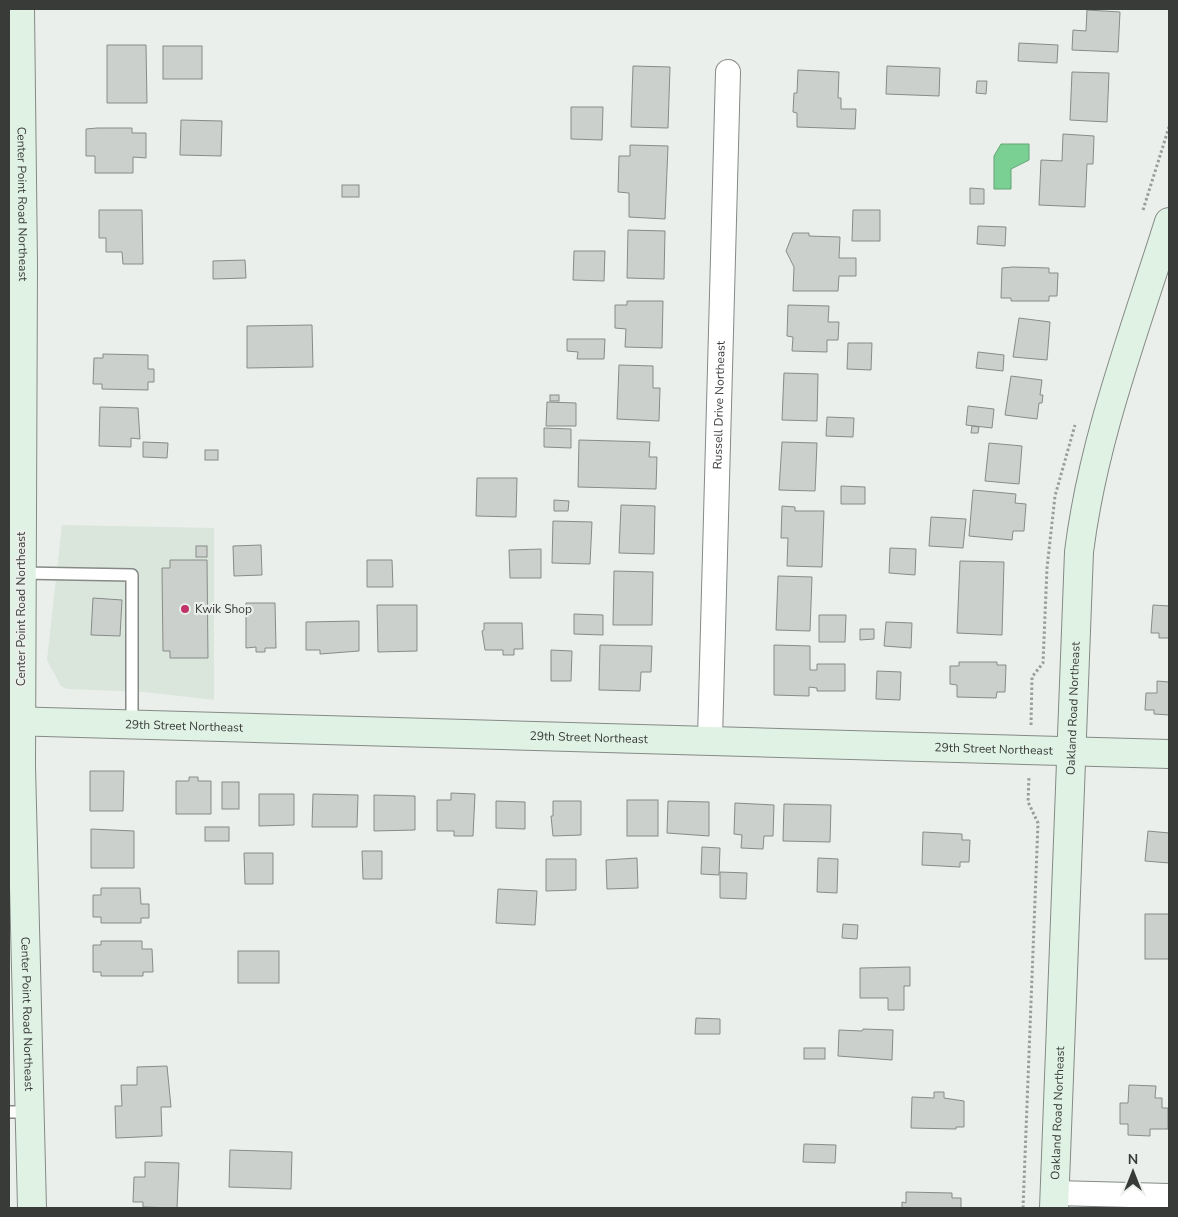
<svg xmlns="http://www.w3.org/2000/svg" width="1178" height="1217" font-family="'Nunito Sans',sans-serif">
<rect width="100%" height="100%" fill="#eaefeb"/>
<!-- built -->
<polygon fill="#dae5dc" points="62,525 214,528 214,700 145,692 68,689 61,686 47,660"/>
<!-- water -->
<polygon fill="#79d092" stroke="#66a377" points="1001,144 1029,144 1029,160 1011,169 1011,189 994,189 994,156"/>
<!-- building -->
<g fill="#cbd0cc" stroke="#878c88">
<polygon points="1087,10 1120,12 1118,52 1072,50 1073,30 1086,31"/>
<polygon points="1019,43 1058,45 1057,63 1018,61"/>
<polygon points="107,45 146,45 147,103 107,103"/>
<rect x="163" y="46" width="39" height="33"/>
<polygon points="633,66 670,67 668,128 631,127"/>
<polygon points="887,66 940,68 939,96 886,94"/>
<polygon points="798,70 839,72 838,98 841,98 841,109 856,109 855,129 797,127 797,113 793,112 794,93 797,93"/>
<polygon points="1072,72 1109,73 1107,122 1070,120"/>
<polygon points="977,81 987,81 986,94 976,93"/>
<polygon points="571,107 603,107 602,140 571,139"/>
<polygon points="181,120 222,121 221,156 180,155"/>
<polygon points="97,128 132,128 132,133 146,133 146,158 133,157 133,173 95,173 95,156 86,156 86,129"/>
<polygon points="1063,134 1094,136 1093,164 1087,164 1085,207 1039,205 1041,160 1062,161"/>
<polygon points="630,145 668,146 665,219 629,217 629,193 618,192 619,156 630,156"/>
<rect x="342" y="185" width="17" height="12"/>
<polygon points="970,188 984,189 984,204 970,204"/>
<polygon points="99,210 142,210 143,264 123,264 122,252 106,252 106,238 99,238"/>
<polygon points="853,210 880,210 880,241 852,241"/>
<polygon points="978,226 1006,227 1005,246 977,244"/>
<polygon points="628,230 665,231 664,279 627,278"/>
<polygon points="793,233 809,233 809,236 840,237 839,258 856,258 856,276 839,276 838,291 793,291 794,267 786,251"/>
<polygon points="574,251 605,251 604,281 573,280"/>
<polygon points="245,260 246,278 213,279 213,261"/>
<polygon points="1013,267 1049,268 1049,273 1058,273 1057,296 1049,296 1049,301 1011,301 1011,298 1001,298 1002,268"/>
<polygon points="627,301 663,301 662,348 625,347 626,329 615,328 615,305 627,305"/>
<polygon points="788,305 829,306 828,322 839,322 838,340 827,340 827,352 792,351 793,337 787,336"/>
<polygon points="1019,318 1050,322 1047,360 1013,357"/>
<polygon points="312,325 313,367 247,368 247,326"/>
<polygon points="567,339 605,339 604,359 577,359 578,352 567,351"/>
<polygon points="848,343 872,343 871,370 847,369"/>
<polygon points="978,352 1004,355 1003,371 976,368"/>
<polygon points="103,354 148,355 148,369 154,369 154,382 148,382 148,390 102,389 102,384 93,384 94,358 103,358"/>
<polygon points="619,365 653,366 653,388 660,388 659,421 617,419"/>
<polygon points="784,373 818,374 817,421 782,420"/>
<polygon points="1011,376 1042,380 1040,395 1043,395 1042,403 1039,403 1037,419 1005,415"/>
<rect x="550" y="395" width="9" height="6"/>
<polygon points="547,402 576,403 576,426 546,426"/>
<polygon points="968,406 994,409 992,428 966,425"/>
<polygon points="100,407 138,408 140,439 131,438 131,447 99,446"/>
<polygon points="827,417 854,418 853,437 826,436"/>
<polygon points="972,426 979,427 978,433 971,433"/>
<polygon points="544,428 571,429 571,448 544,447"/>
<polygon points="579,440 650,442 649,457 657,457 656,489 578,487"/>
<polygon points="143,442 168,443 167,458 143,457"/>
<polygon points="782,442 817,443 815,491 779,490"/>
<polygon points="989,443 1022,446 1019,484 985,481"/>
<rect x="205" y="450" width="13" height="10"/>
<polygon points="477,478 517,478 516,517 476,516"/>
<polygon points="841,486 865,487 865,504 841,504"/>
<polygon points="973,490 1016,494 1015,503 1026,504 1024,531 1013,531 1012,540 969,536"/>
<polygon points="554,500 569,501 568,511 554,511"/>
<polygon points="621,505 655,506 654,554 619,553"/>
<polygon points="782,506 795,507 795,511 824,511 822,567 787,566 788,538 781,538"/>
<polygon points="931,517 966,519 963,548 929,546"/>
<polygon points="553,521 592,522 590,564 552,563"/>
<polygon points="261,545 262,575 234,576 233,546"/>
<rect x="196" y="546" width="11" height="11"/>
<polygon points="890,548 916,549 915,575 889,573"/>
<polygon points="541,549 541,578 510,578 509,550"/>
<polygon points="170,560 207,560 208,658 170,658 170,651 163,651 162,568 170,568"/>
<polygon points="367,560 392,560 393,587 367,587"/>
<polygon points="960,561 1004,562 1002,635 957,633"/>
<polygon points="614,571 653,572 652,625 613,625"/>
<polygon points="778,576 812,577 810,631 776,630"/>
<polygon points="93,598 122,600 120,636 91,635"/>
<polygon points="246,603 275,603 276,648 265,648 265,652 256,652 256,647 246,648"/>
<polygon points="377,605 417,605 417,651 378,652"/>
<polygon points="1153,605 1169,606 1169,638 1159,638 1159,633 1151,633"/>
<polygon points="574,614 603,615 603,635 574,634"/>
<polygon points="819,615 846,615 845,642 819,642"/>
<polygon points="359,621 359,651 320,654 320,650 306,650 306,622"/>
<polygon points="886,622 912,623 911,648 884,646"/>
<polygon points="484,623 522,623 523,649 514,649 514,655 503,655 503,650 485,650 482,631 484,630"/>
<polygon points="860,629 874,629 874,639 860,640"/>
<polygon points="600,645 652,646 651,672 641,672 640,691 599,690"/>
<polygon points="774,645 810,646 810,670 817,670 817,664 845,664 845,691 817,691 817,688 809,687 809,696 774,695"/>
<polygon points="551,650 572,651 571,681 551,681"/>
<polygon points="959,662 997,662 997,665 1006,665 1005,692 997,692 996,698 957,697 957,685 950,684 950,666 959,666"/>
<polygon points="877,671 901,672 900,700 876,699"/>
<polygon points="1157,681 1169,682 1169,715 1154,714 1154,710 1145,710 1146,693 1157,693"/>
<polygon points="90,771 124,771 123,811 90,811"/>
<polygon points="189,777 198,777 198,781 211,781 211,814 176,814 176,781 189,781"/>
<rect x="222" y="782" width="17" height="27"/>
<polygon points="451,793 475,794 473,836 454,836 454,831 437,831 437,800 451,800"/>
<polygon points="259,794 294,794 294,825 259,826"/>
<polygon points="313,794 358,795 357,827 312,827"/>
<polygon points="374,795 415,796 415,830 374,831"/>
<rect x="627" y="800" width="31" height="36"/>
<polygon points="496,801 525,802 525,829 496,828"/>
<polygon points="553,801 581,801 581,835 553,836 551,816 553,816"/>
<polygon points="668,801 709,802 709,836 667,833"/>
<polygon points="735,803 774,805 773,836 764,836 763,849 741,848 742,835 734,834"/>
<polygon points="784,804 831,805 830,842 783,841"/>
<rect x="205" y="827" width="24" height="14"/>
<polygon points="91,829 134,831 134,868 91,868"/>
<polygon points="1148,831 1169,833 1169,863 1145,861"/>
<polygon points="923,832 962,834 962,840 970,840 969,862 960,862 960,867 922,865"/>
<polygon points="702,847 720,848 719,875 701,874"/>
<polygon points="362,851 382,851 382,879 363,879"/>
<polygon points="244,853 273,853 273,884 245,884"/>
<polygon points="637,858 638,888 607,889 606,860"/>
<polygon points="818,858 838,859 837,893 817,892"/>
<polygon points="546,859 576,859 576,890 546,891"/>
<polygon points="720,872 747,873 746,899 720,898"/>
<polygon points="101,888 140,888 141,904 149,904 149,918 141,918 141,923 101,923 101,917 93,917 93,895 101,895"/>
<polygon points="498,889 537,891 535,925 496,923"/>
<rect x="1145" y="914" width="24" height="45"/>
<polygon points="843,924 858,925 857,939 842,938"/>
<polygon points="101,941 142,941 142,949 152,949 153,972 143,972 143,976 101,976 101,972 93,972 93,945 101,945"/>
<rect x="238" y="951" width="41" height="32"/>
<polygon points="910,967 910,986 904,986 904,1010 888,1010 888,998 860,998 860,968"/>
<polygon points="696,1018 720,1019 720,1034 695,1034"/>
<polygon points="863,1029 893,1030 892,1060 838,1056 839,1030 862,1031"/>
<rect x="804" y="1048" width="21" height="11"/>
<polygon points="167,1066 171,1107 161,1107 162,1136 116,1138 115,1106 122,1106 121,1085 137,1085 137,1067"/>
<polygon points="1129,1085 1156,1086 1155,1098 1162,1098 1162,1108 1168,1108 1168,1129 1150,1129 1150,1136 1128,1135 1128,1124 1120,1124 1120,1103 1128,1103"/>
<polygon points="934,1092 944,1092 944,1098 964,1101 964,1127 956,1127 956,1129 911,1128 912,1097 934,1098"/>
<polygon points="804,1144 836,1145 835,1163 803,1162"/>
<polygon points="230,1150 292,1152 291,1189 229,1187"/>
<polygon points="145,1162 179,1163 177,1208 143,1207 143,1202 133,1202 134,1177 145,1177"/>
<polygon points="906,1192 952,1193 952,1198 961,1198 961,1208 902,1208 902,1202 906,1203"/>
</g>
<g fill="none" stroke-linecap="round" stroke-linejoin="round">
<defs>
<g id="lane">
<polyline points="22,573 132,575 132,723"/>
<polyline points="9,1112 31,1112"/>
</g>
<g id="street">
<path id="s1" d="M710,739l18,-667"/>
<polyline points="1055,1193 1169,1196"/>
</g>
<g id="secondary">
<path id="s2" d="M20,9l3,256 -2,501 11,442"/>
<path id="s3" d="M9,721l1160,33"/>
<path id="s4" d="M1054,1208l25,-656c14,-113 56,-222 90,-330"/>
</g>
</defs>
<!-- lane casing -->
<use href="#lane" stroke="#858a86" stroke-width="14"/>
<!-- street casing -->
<use href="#street" stroke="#858a86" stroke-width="26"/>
<!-- secondary casing -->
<use href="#secondary" stroke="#858a86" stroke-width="30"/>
<!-- path -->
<g stroke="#9a9e9b" stroke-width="3" stroke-dasharray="2.5 2.5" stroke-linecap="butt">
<polyline points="1143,210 1169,127"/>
<polyline points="1031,725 1032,677 1043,663 1047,568 1055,496 1075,425"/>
<polyline points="1023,1208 1038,823 1028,802 1029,777"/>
</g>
<!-- lane -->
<use href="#lane" stroke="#fff" stroke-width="11"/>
<!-- street -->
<use href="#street" stroke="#fff" stroke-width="24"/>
<!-- secondary -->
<use href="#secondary" stroke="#e0f2e4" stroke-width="28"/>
</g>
<!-- markers -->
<circle fill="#c0346a" stroke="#eaefeb" stroke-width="2" cx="185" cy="609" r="5"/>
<g text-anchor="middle" stroke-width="4.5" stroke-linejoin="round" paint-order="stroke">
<!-- street labels -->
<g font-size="12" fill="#393b39" stroke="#eaefeb">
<text dy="4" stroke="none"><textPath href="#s2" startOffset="195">Center Point Road Northeast</textPath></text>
<text dy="4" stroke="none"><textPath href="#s1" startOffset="334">Russell Drive Northeast</textPath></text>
<text transform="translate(21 609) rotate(-90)" y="4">Center Point Road Northeast</text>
<text dy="4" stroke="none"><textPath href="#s4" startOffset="500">Oakland Road Northeast</textPath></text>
<text dy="4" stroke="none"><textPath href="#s3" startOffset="175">29th Street Northeast</textPath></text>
<text dy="4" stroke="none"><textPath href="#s3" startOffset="580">29th Street Northeast</textPath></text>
<text dy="4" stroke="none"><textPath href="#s3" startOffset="985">29th Street Northeast</textPath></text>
<text dy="4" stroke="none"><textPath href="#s2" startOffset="1005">Center Point Road Northeast</textPath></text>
<text dy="4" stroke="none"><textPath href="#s4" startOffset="95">Oakland Road Northeast</textPath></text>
</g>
<!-- poi labels -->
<g font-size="12" fill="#393b39" stroke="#eaefeb" text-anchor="start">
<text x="195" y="613">Kwik Shop</text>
</g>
</g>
<!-- border -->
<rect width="1178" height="1217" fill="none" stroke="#393b39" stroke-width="20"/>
<!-- north arrow -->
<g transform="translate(1133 1172)" stroke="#eaefeb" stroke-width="4" paint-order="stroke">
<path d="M0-4L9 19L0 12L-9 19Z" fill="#393b39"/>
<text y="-8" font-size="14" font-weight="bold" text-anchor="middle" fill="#393b39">N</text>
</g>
</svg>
